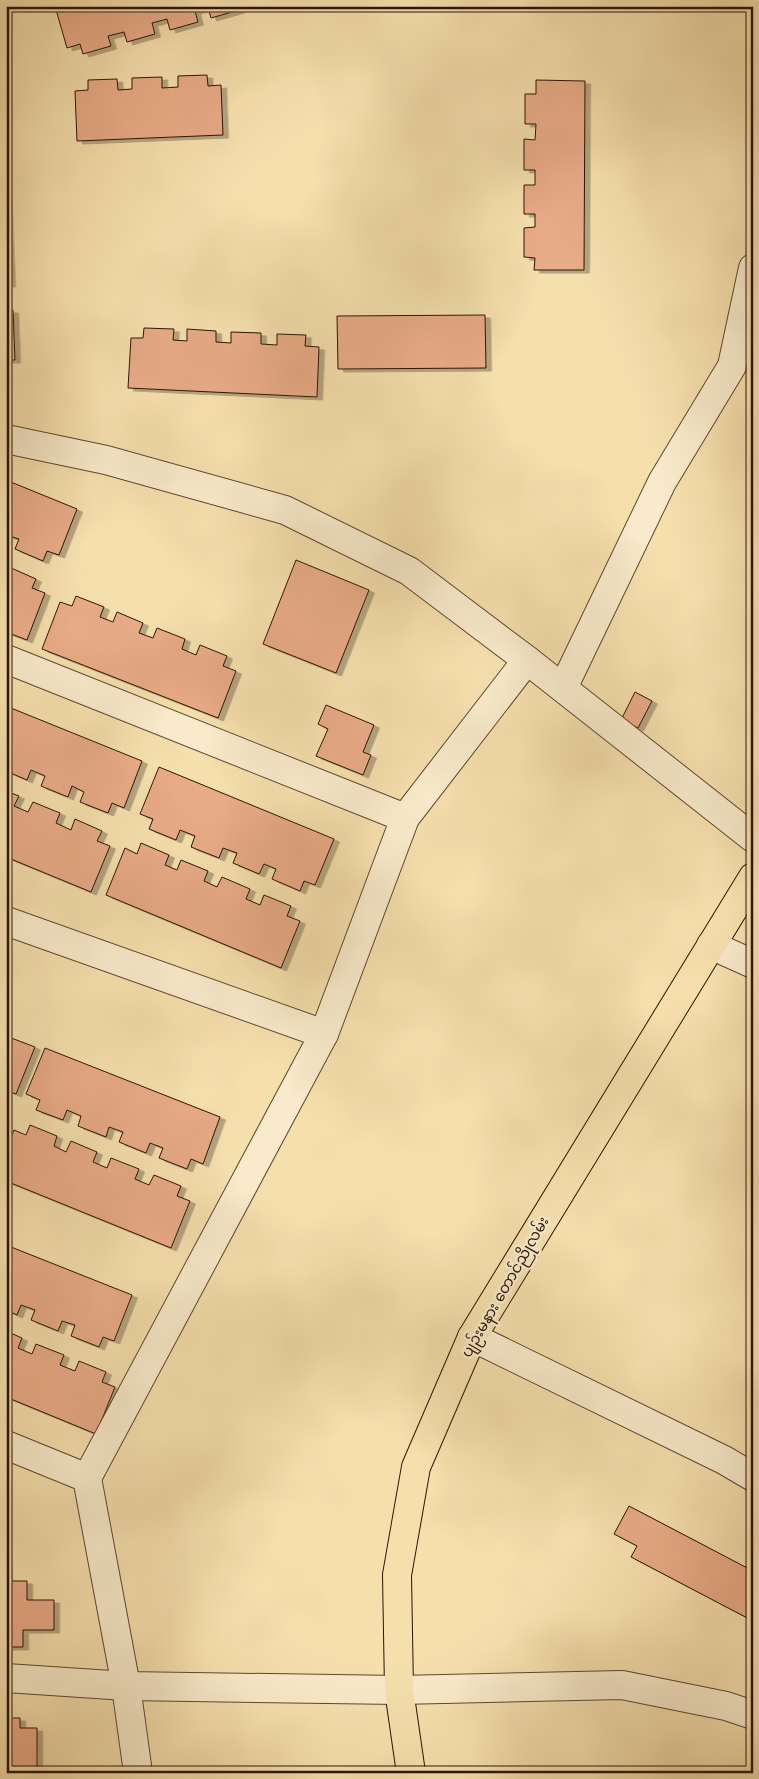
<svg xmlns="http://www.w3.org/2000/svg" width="759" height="1779" font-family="'Libre Caslon Text','Noto Sans Myanmar',serif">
<defs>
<filter id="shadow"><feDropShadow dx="5.5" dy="3" stdDeviation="0" flood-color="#0004"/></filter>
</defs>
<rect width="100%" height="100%" fill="#f5dfad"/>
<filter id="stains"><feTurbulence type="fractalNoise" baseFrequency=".004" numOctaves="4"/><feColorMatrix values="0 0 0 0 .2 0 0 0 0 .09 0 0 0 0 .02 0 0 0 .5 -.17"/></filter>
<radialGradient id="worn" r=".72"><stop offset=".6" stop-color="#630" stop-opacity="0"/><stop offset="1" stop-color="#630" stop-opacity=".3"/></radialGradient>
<!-- building -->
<g fill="#e8ab87" stroke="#2c1403" filter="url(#shadow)">
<polygon points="55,6 238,6 239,10 211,18 208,7 195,11 198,22 170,30 167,19 152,23 155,34 127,42 124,32 108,36 111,46 83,54 80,44 67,48"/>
<polygon points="207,75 208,86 221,85 223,135 77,141 75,91 88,90 88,80 117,79 118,90 132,89 132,78 162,77 162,88 178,87 178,76"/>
<polygon points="536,80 585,81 584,270 534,270 535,258 524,257 524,228 535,227 535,214 524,214 524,185 535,185 535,170 524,170 524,139 535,140 536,124 525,124 525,94 536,94"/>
<polygon points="6,195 10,284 6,284"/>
<polygon points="6,310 13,310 15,360 6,360"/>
<polygon points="485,315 486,368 338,369 337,316"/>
<polygon points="144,328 174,329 173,340 187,341 187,329 216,331 216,342 231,343 231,332 261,333 261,344 277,345 277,334 306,335 305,346 319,347 317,397 128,388 131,338 143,338"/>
<polygon points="6,480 77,509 59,555 47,551 43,561 15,549 19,539 6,535"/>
<polygon points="296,560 369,590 336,673 263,644"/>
<polygon points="9,567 36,579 32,588 45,593 27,640 6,632 6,576"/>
<polygon points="76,596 104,607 100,617 113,622 117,612 143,623 139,633 153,638 157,628 185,639 182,649 196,655 200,645 227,656 223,666 236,671 218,718 42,649 60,602 72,606"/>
<polygon points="635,692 652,701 638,728 621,720"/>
<polygon points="326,705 374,725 363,752 371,755 363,775 316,756 328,729 318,724"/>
<polygon points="6,706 142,761 124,808 112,803 108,813 80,802 84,792 72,786 68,797 41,786 45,776 31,770 27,780 6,771"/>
<polygon points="159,767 334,839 315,885 304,881 300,891 272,879 276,869 264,864 259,874 233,863 237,853 223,848 219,858 191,847 195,836 180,830 176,840 149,829 153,819 140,814"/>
<polygon points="6,791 19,796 14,806 28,812 33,802 60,813 56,823 71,830 75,819 102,831 97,841 110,846 91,892 6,857"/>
<polygon points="141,843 169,855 165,865 177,870 181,860 208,871 204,881 217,887 222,877 250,889 246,899 260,905 264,895 291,906 287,916 300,921 281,968 106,895 125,848 137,854"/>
<polygon points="6,1036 35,1047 16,1094 6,1090"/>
<polygon points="45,1048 220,1117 203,1164 191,1159 187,1169 159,1158 163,1148 150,1143 146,1153 119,1142 123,1132 109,1127 106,1137 78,1126 81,1116 67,1110 63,1120 36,1110 40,1100 26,1094"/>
<polygon points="30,1125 57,1136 54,1146 66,1152 71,1141 97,1152 93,1162 107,1168 111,1158 139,1169 135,1179 149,1185 154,1175 181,1186 177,1196 190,1201 171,1248 6,1181 6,1150 14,1130 26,1135"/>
<polygon points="6,1245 132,1295 114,1341 103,1337 99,1347 71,1336 75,1325 62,1321 58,1331 31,1320 35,1310 21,1305 17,1315 6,1310"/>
<polygon points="6,1331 22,1338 18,1348 32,1354 36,1344 64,1355 60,1365 75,1371 79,1361 106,1372 102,1382 115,1387 96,1434 6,1397"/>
<polygon points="629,1506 753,1571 753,1621 631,1557 637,1546 614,1534"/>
<polygon points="6,1548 7,1581 27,1581 27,1600 54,1600 54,1630 23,1630 23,1647 6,1647"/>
<polygon points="6,1718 20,1718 20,1728 37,1728 37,1773 6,1773"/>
</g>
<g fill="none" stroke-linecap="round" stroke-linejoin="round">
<defs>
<g id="minor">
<polyline points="6,439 106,460 285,510 409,571 527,660 753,838"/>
<polyline points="6,659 405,818"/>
<polyline points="563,688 662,482 732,366 753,268"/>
<polyline points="6,921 324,1034"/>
<polyline points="711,945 753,964"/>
<polyline points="472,1337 724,1460 753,1477"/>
<polyline points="6,1445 87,1478"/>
<polyline points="6,1678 126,1686 399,1690 622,1685 726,1706 753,1715"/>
<polyline points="138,1773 126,1686 87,1478 324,1034 405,818 527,660"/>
</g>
<polyline id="major" points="411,1773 399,1690 397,1575 416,1467 472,1337 753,877"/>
</defs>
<!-- minor casing -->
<use href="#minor" stroke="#5e472e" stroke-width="30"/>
<!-- major casing -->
<use href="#major" stroke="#2c1403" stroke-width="30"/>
<!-- minor -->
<use href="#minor" stroke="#f8eaca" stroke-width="28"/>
<!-- major -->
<use href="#major" stroke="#f5dfad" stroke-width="28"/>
</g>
<g text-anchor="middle" stroke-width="5" stroke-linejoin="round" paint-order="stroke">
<!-- street labels -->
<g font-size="15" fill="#2c1403" stroke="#f8eaca">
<text transform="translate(505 1287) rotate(-60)" y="5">ပျဉ်းမနား တောင်ညိုလမ်း</text>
</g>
</g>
<!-- margin -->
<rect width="759" height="1779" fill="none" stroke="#f5dfad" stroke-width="25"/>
<rect x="8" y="8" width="744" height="1764" fill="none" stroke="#2c1403" stroke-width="2.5"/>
<rect x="12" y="12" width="734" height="1754" fill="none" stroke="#2c1403"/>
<rect width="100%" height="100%" filter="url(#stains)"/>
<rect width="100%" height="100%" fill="url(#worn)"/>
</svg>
